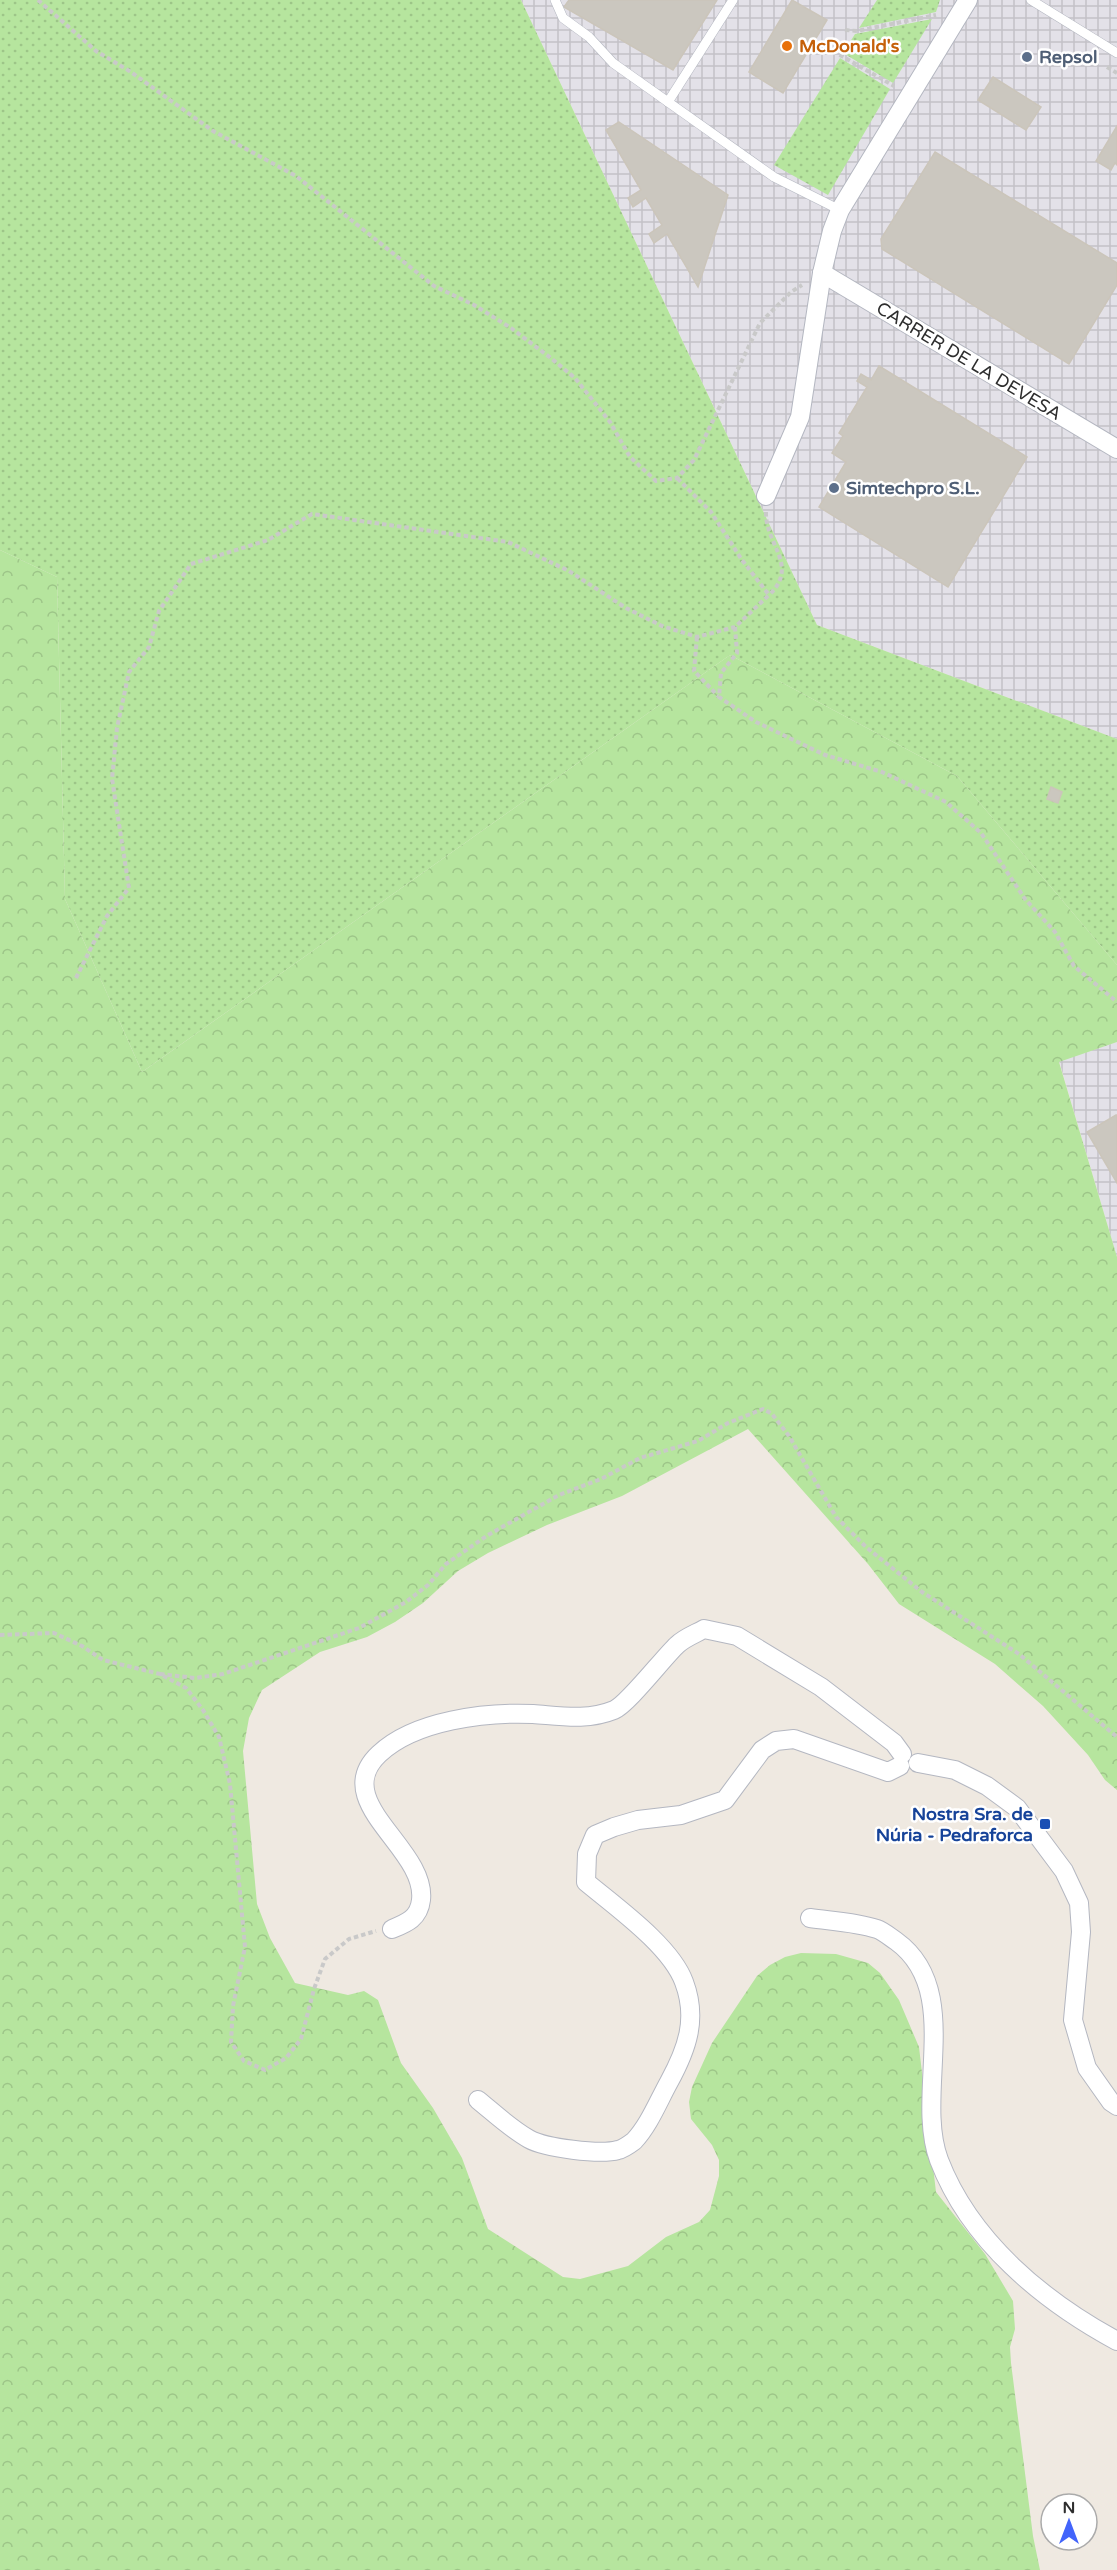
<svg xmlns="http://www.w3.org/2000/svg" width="1117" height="2570" font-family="'Varela Round',sans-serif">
<defs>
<pattern id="industrial-grid" width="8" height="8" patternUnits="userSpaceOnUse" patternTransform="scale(1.5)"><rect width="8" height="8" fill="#e3e1e8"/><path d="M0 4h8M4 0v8" fill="none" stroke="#c3c1c7"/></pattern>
<pattern id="grass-dots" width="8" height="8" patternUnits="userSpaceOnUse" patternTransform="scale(1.5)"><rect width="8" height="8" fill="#b6e59e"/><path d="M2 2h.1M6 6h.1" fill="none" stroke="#9dc588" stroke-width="1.8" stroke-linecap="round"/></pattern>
<pattern id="forest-crowns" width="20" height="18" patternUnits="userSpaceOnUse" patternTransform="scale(1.5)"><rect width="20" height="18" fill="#b6e59e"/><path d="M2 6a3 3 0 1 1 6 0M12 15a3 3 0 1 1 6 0" fill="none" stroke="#9dc588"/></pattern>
</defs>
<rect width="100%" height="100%" fill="#efe9e1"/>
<!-- industrial -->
<g fill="url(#industrial-grid)">
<polygon points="521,0 1117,0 1117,739 817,625"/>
<polygon points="1117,1042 1117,1257 1059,1061"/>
</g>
<!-- grass -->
<g fill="url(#grass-dots)">
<polygon points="0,0 521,0 817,625 1117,739 1117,965 957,776 730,655 142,1072 65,899 57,577 0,550"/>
<polygon points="877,0 940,0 936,12 859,28"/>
<polygon points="932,19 893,83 843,53 855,34"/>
<polygon points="840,58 890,89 828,195 774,165"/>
</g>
<!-- forest -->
<polygon fill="url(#forest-crowns)" points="0,550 57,577 65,899 142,1072 730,655 957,776 1117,965 1117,1042 1059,1062 1117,1257 1117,1790 1105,1780 1088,1755 1043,1706 995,1664 899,1604 868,1564 748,1429 622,1496 547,1525 488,1553 458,1571 423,1603 395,1622 367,1637 320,1652 262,1690 249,1718 243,1751 257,1904 270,1938 295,1983 348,1995 364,1991 378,2000 401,2063 433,2108 462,2158 488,2229 563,2277 580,2279 628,2266 666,2237 699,2222 710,2210 719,2176 719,2160 712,2145 691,2119 689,2102 692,2087 712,2043 757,1976 770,1965 785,1957 801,1953 836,1954 868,1963 880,1973 899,2000 919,2047 936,2192 985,2254 1013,2301 1015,2329 1010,2347 1011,2363 1033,2536 1040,2570 0,2570"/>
<!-- building -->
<g fill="#cbc7bf" stroke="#cbc5ba" stroke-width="1.5">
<polygon points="569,0 717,0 673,70 564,7"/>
<polygon points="792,0 827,20 783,93 749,72"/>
<polygon points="993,77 1041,107 1026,130 978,100"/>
<polygon points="619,122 728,195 698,287 667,234 654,243 649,234 662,225 646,198 633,207 628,198 641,190 606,130"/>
<polygon points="1117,126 1117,165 1115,163 1111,170 1096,161"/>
<polygon points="935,152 1117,263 1117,285 1069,364 882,249 881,239"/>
<polygon points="879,366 1027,457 948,587 819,507 846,462 832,453 843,436 839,433 867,387 857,381 861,374 871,380"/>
<polygon points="1051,787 1062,792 1058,803 1047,799"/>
<polygon points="1116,1115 1117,1115 1117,1183 1087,1132"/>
</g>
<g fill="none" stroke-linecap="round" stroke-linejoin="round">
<defs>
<g id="service">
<polyline points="555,0 563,18 589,37 613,63 774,177 840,210"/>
<polyline points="1031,0 1117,53"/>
<polyline points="668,102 733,0"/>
</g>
<g id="minor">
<polyline points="822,273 1117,449"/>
<polyline points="766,496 800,417 822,273 832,231 840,210 968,0"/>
<polyline points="918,1763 955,1770 987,1786 1017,1808 1064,1871 1079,1903 1081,1932 1073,2020 1087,2068 1111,2102 1117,2106"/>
<path d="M810,1918c21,3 46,4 67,11 6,2 13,8 19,12 68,49 18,152 43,219 31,81 104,141 178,181"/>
<path d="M392,1929c15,-6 27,-11 29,-29 6,-52 -93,-98 -42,-146 36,-34 107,-42 154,-40 28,2 54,7 81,-4 13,-5 50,-53 63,-65 7,-7 18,-11 27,-16l33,7 84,51 73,56 8,11"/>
<path d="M478,2100c16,13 33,29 51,39 16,9 71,16 89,11 5,-1 12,-6 16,-9 15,-16 24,-39 35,-59 18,-33 29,-63 15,-100 -13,-36 -68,-75 -98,-100l1,-28 8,-19 19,-8 24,-7 43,-5 44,-15 37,-50 14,-9 18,-2 94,33 12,-6"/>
</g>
</defs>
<!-- service casing -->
<use href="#service" stroke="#b4b7c1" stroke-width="10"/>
<!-- minor casing -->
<use href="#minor" stroke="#b4b7c1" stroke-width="20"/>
<!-- path -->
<g stroke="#c9c9c9" stroke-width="4" stroke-dasharray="4.5 3" stroke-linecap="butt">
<polyline points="38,0 96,51 131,72 213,131 296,176 434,286 474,305 511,328 552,359 575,378 610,422 630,457 656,481 677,478 694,460 760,323 791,292 802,285"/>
<polyline points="845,30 857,31 936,15"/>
<polyline points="833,51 894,86"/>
<polyline points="1107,67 1117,73"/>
<path d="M766,512c-1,32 34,54 3,83"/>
<polyline points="735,627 737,653 721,673 719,697 756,722 825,755 882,772 946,802 981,833 1025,899 1055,932 1074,966 1117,1002"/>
<polyline points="697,637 694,671 718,696"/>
<polyline points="76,978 107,916 129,888 112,779 117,728 129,672 149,647 159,611 191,564 268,540 312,514 508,542 569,571 626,608 662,626 697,637 735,627 769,595 742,560 711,512 677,478"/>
<polyline points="0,1635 54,1633 82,1646 103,1660 160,1674 186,1688 203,1710 219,1737 230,1784 245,1947 233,2006 231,2042 244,2061 265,2070 286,2058 301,2039 314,1989 325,1959 349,1939 376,1931"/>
<polyline points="160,1674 195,1678 223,1674 359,1628 406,1602 428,1585 446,1564 488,1535 559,1495 601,1479 640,1458 698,1441 728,1423 763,1409 772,1414 789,1436 836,1517 866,1547 922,1592 1019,1654 1117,1737"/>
</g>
<!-- service -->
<use href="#service" stroke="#fff" stroke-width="9"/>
<!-- minor -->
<use href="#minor" stroke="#fff" stroke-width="18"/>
</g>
<!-- markers -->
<circle fill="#e8710a" stroke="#fff" stroke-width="2" cx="787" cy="46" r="6"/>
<g fill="#5c6f8a" stroke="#fff" stroke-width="2">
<circle cx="1027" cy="57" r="6"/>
<circle cx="834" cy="488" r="6"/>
</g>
<rect fill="#1a4fb4" stroke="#fff" stroke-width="2" x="1039" y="1818" width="12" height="12" rx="3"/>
<g text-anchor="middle" stroke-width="5" stroke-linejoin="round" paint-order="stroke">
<!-- food labels -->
<g font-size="18" font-weight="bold" fill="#c56008" stroke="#fff" text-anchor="start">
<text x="799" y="52">McDonald's</text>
</g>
<!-- service labels -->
<g font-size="18" font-weight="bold" fill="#4e5e75" stroke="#fff" text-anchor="start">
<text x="1039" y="63">Repsol</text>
<text x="846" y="494">Simtechpro S.L.</text>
</g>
<!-- street labels -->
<g font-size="18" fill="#2e2e2e" stroke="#fff">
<text transform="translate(969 361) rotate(31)" y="6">CARRER DE LA DEVESA</text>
</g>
<!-- transit labels -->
<g font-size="18" font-weight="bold" fill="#164399" stroke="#fff" text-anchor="end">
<text x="1033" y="1820">Nostra Sra. de<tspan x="1033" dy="21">Núria - Pedraforca</tspan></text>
</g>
</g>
<!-- north arrow -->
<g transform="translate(1069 2522)"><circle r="28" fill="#ffffff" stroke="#ababab" stroke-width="1.5"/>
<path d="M0-4.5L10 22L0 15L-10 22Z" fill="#4264fb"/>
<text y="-9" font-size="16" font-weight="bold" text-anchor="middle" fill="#2e2e2e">N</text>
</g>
</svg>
